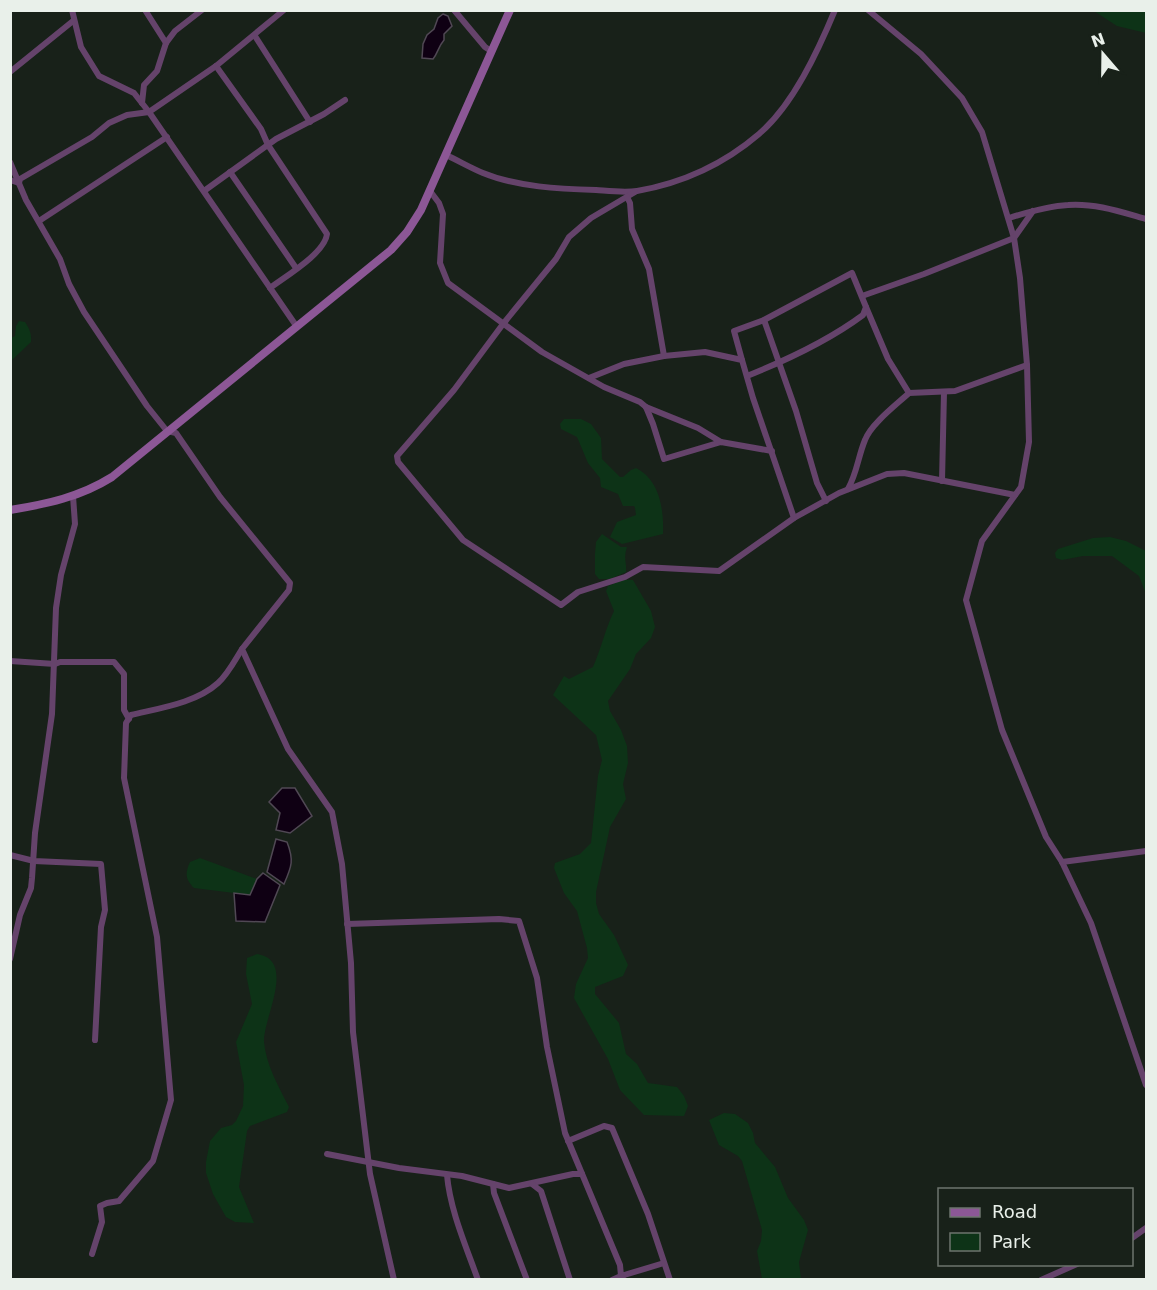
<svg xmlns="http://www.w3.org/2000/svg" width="1157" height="1290" font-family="'DejaVu Sans',sans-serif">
<rect width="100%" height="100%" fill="#182119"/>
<!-- green -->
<g fill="#0d3317">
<polygon points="1094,11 1146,11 1146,33 1117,26"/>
<path d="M19,321l6,1c4,6 7,12 6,20l-20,19v-23l4,-2 1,-10z"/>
<path d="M564,419h17l10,5 10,14 1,21 18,18h3l8,-7 5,-2c24,12 28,42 27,66l-41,10 -12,-7 7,-15 19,-7 -1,-7 -1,-2h-11l-5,-12 -17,-7 -1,-9 -12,-15 -11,-26 -16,-8 -1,-5z"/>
<path d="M602,534l19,13h6c-4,12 0,15 -1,25l-16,7h-11l-4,-5v-20l1,-12z"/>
<polygon points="1110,537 1126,541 1146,551 1146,594 1139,576 1112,556 1083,556 1062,560 1056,558 1055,553 1058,549 1093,538"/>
<path d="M623,580h10l18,31 4,16 -4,11 -15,16 -6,15 -22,32 2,10 11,19 6,16 1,17 -5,21 3,15 -16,28 -14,65v11l3,11 15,21 14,30 -5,11 -28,11v7l24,29 7,31 11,10 11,19 29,4 7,9 4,10 -4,10 -40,-1 -24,-25 -12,-31 -34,-61 2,-14 12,-26 -1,-10 -10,-37 -13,-18 -10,-25 1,-5 25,-9 11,-11 7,-67 4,-16 -6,-25 -43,-40 11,-19 5,3 24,-12c8,-18 12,-37 21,-56l-8,-20 2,-5z"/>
<path d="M200,858l57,21 -7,16 -56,-7c-9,-9 -9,-15 -4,-26z"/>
<path d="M257,954c40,6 6,64 7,88 2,23 15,45 25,65l-2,5 -37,14 -3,5 -8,56 15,36 -19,-1 -9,-5 -13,-23 -7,-21v-11l4,-21 11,-13 11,-3 4,-4 7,-15 1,-21 -8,-43 16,-38 -6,-30 1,-16z"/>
<polygon points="724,1113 735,1114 748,1123 753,1133 755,1143 775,1167 788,1198 804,1220 808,1230 799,1262 801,1279 762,1279 757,1251 761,1241 762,1230 742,1161 738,1156 719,1145 709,1120"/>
</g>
<!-- water -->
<g fill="#0f0013" stroke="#504854" stroke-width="1.5">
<path d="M443,14l5,2 4,10 -8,8v6c-6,7 -6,13 -11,19l-11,-1 1,-14 4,-9 7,-6 4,-11z"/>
<polygon points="282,788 295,788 312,816 290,833 276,830 280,813 269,802"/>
<path d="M276,839l11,3c7,18 5,24 -3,42l-17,-12z"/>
<polygon points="263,873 280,885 265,922 236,921 234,893 250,895 257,879"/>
</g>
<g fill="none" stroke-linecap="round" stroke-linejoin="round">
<!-- minor -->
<g stroke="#65436b" stroke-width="6">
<polyline points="72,10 81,47 99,76 134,93 149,112 297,327"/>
<polyline points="145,10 166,43"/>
<polyline points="454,10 485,47 491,51"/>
<polyline points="868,10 921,54 962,98 982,132 1014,238 1020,278 1027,365 1029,442 1021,487 982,541 966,600 1002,730 1046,837 1062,862 1091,923 1146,1085"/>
<polyline points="255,36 310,122"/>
<path d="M216,66l45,63 7,16 59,89c-2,19 -41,42 -57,54"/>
<polyline points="10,72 73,21"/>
<polyline points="142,103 144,85 157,71 166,43 175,31 202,10"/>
<path d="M446,155c13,6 25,13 37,18 34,14 77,16 113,17 13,1 28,3 41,1 46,-8 87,-27 122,-57 34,-29 59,-83 76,-124"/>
<polyline points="10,162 26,200 60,259 69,284 84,312 147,406 167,431 176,433 220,497 290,583 289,590 242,649 288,749 332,812 342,864 351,963 353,1032 370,1174 394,1280"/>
<polyline points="230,172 296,268"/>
<polyline points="10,180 19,183 20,179 92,137 109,123 127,115 149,112 216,66 284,10"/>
<polyline points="204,191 276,139 324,114 345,100"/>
<polyline points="430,191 439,203 443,214 440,263 448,283 542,352 604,387 640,402 646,407 653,424 664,459 721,442 772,451"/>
<polyline points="635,192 591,218 569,237 556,259 503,324 454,390 397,456 398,462 463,540 561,605 578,592 625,577 643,567 719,571 794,518 839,493 887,474 904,473 1015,495"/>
<polyline points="627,197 630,203 632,229 649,269 664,356"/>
<path d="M1009,218c19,-6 39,-12 59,-13 27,-2 53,7 78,14"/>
<polyline points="39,221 167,137"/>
<polyline points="862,296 924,274 1014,238 1033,211"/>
<polyline points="866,307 888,359 909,393"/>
<polyline points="764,320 796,411 817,483 826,501"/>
<path d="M742,360l-8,-29 30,-11 88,-47 14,34 -3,8c-35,26 -76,45 -116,61"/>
<polyline points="589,378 624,364 664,356 705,352 742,360 753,398 794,518"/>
<polyline points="646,407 698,428 721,442"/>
<polyline points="942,481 944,392"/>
<path d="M848,489c9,-16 10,-32 17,-49 6,-16 31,-35 44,-47l46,-2 72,-26"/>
<polyline points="10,661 55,664 60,662 114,662 124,674 124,710 129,719"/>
<polyline points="10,855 34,861 101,864 105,910 101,927 95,1040"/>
<polyline points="1062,862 1146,851"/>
<polyline points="347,924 499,919 519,921 537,978 547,1047 565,1133 620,1265 621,1276 664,1263"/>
<polyline points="10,959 20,915 31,888 32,878 35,833 52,714 56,608 61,575 75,524 73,496"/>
<polyline points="568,1141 604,1126 612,1128 648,1214 670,1280"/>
<polyline points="327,1154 399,1168 462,1176 509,1188 573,1174 582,1174"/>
<path d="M447,1175c3,35 19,71 31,105"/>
<polyline points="493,1184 494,1193 527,1280"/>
<polyline points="532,1184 541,1191 570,1280"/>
<polyline points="1132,1238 1146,1228"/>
<path d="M92,1254l10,-32 -2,-16 7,-3 12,-2 34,-40 18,-61 -14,-163 -33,-159 2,-55 5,-8c29,-7 65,-12 87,-32 10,-9 17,-23 24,-34"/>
<polyline points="612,1280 621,1276 623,1279"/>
<polyline points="1041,1280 1077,1264"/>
</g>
<!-- secondary -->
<path stroke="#8c5796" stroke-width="8" d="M10,510c37,-6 70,-13 102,-33l279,-227 16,-18 14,-22 89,-200"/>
</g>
<!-- border -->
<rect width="1157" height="1290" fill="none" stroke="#e9f0ea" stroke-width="24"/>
<!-- legend -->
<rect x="938" y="1188" width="195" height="78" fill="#182119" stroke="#6c746d" stroke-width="1.5"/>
<rect x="950" y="1208" width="30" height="9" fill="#8c5796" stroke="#6c746d" stroke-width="1.5"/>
<text x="992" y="1218" font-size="18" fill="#e9f0ea">Road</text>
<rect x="950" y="1233" width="30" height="18" fill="#0d3317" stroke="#6c746d" stroke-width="1.5"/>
<text x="992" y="1248" font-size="18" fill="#e9f0ea">Park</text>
<!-- north arrow -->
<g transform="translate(1103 54) rotate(340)" stroke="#182119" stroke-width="4.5" paint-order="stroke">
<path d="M0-4.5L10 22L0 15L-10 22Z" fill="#e9f0ea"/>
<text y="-9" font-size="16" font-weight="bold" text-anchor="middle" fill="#e9f0ea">N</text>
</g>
</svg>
